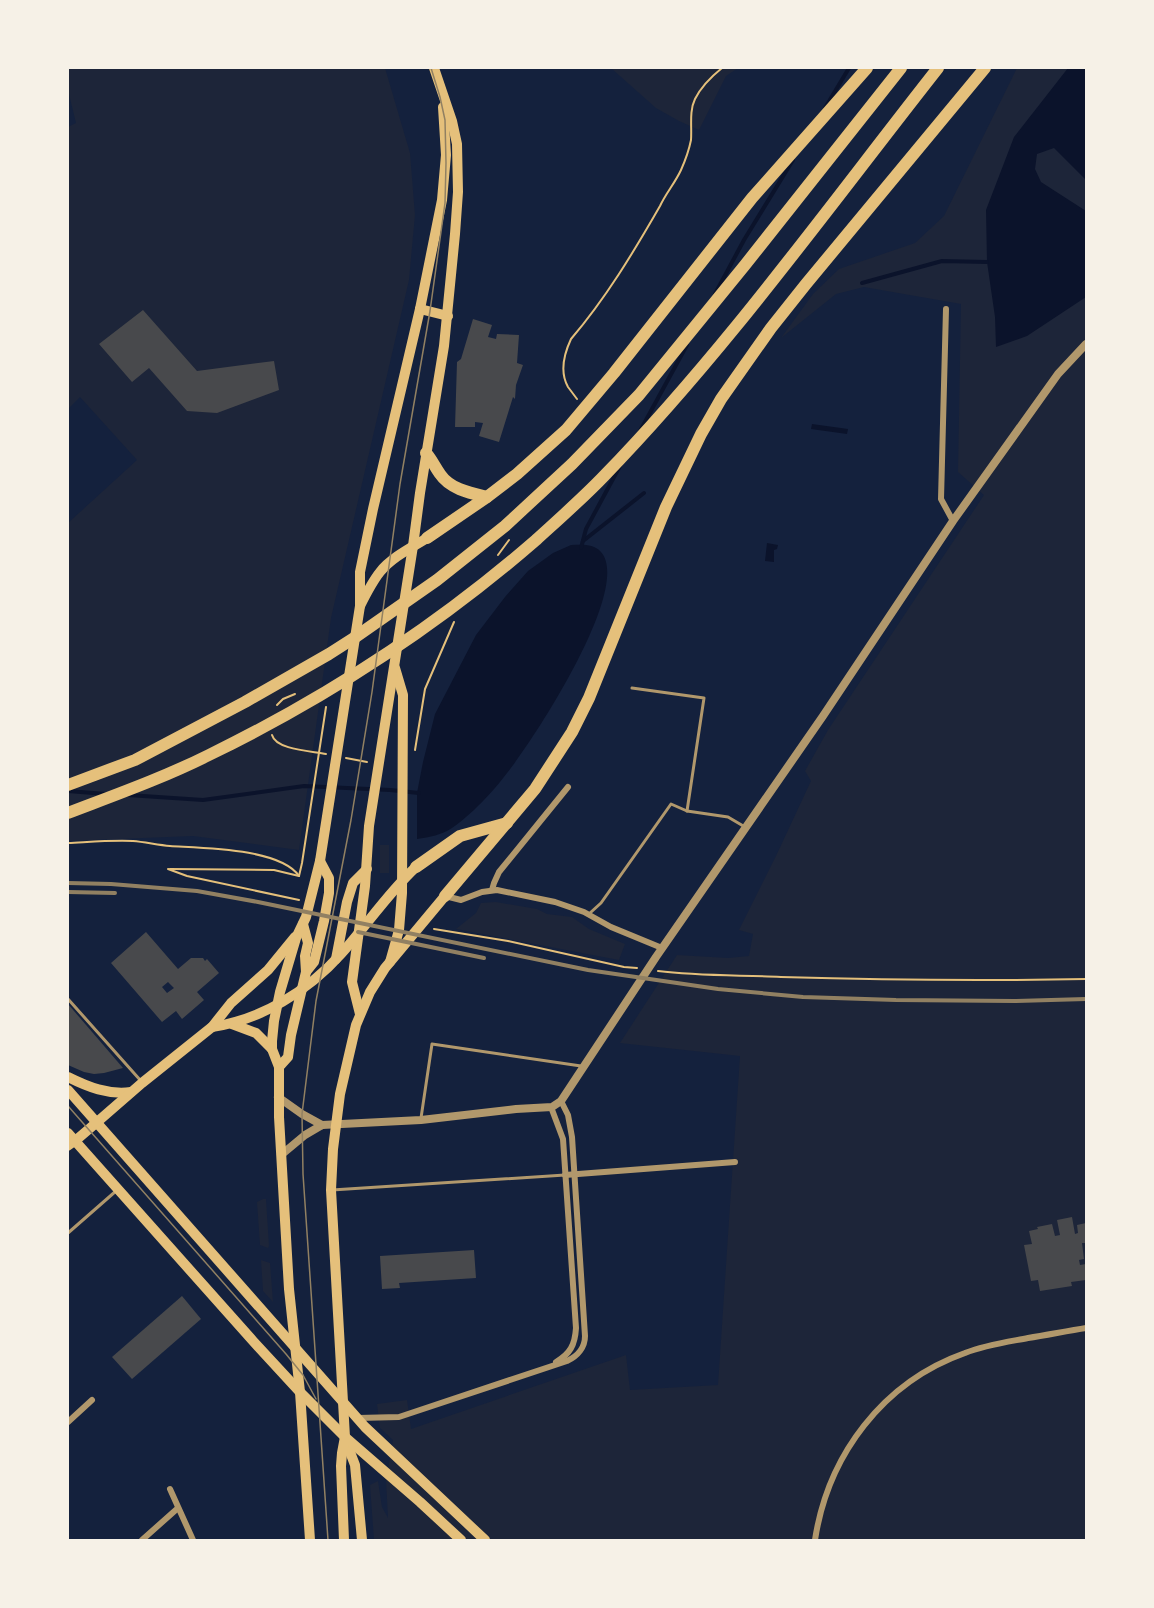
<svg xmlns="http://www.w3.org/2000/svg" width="1154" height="1608" font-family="'Fira Sans',sans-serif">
<rect width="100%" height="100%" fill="#14213d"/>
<!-- green -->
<g fill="#1d2539">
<polygon points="68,68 385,68 410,153 415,215 409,280 331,618 299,850 193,836 68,841 68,523 137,460 80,397 68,409 68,127 76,123 68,90"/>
<polygon points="611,68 738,68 726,76 699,130 679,121 656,108"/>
<polygon points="1017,68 1086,68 1086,1540 374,1540 370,1485 378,1481 382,1507 388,1518 386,1480 393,1440 380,1428 377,1404 407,1400 411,1429 626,1355 630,1390 718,1385 740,1056 620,1043 677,955 728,958 749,956 753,934 739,930 776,856 811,781 805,771 828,730 984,495 958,472 961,304 864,287 836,294 781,338 813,294 839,269 915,243 944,216"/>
<rect x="380" y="845" width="9" height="28"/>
<polygon points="496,902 537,909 547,914 572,917 589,929 625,944 619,960 456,929 476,913 481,903"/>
<polygon points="263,1199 266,1199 269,1246 268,1248 260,1245 257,1202"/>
<polygon points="261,1260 270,1263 273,1302 263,1291"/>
</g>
<!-- water -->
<g fill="#0b132b">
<polygon points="1068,68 1086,68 1086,180 1054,148 1037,154 1035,169 1041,182 1086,211 1086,297 1027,336 996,347 995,317 987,262 986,210 1014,137"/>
<polygon points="812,424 848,429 847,434 811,429"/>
<polygon points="767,543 778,545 777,549 774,550 774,562 765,561"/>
<path d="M571,545c10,0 22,-2 30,7 32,36 -68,189 -94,221 -14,19 -36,42 -55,55 -11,7 -22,9 -35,11v-46l6,-31 12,-48 41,-79 29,-38 23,-26 25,-18z"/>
</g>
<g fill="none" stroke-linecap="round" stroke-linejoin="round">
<!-- stream -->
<g stroke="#0b132b" stroke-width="4">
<polyline points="825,108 849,68"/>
<polyline points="862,283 942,261 987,262"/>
<polyline points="715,294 744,240 793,160"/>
<polyline points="640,431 687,345"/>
<polyline points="583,541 644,493"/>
<polyline points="581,548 586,529 620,466"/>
<polyline points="68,791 106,794"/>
<polyline points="128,795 203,800 304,786 390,790 419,793"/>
</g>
</g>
<!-- building -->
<g fill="#48494c" fill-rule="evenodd">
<polygon points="143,310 197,371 274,361 279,390 217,413 187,411 149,368 132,382 99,344"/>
<polygon points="473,319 492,325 488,337 496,339 497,334 519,335 517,363 523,365 516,385 515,399 513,397 499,442 479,436 483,423 475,422 475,427 455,427 457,362 461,359"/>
<path d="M146,932l32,37 13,-11h12l2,3 2,-2 12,14 -22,19 7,8 -22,19 -6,-8 -14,11 -51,-59zM168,982l6,6 -7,5 -5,-6z"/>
<polygon points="68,1004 123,1068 104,1073 94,1074 84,1072 68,1065"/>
<polygon points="1072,1217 1075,1234 1078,1233 1077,1225 1086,1223 1086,1243 1082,1243 1084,1259 1079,1260 1080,1265 1086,1264 1086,1280 1071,1282 1072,1286 1040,1291 1038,1280 1031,1281 1024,1245 1032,1244 1029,1231 1038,1229 1037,1227 1052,1224 1055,1236 1060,1235 1057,1220"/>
<polygon points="474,1250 476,1278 399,1283 400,1288 382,1289 380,1256"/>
<polygon points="182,1296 201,1319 132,1379 112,1357"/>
</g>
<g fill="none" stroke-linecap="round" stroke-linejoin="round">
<!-- path -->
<g stroke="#e5c07b" stroke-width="2">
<path d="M577,399c-3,-4 -6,-8 -9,-12 -9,-16 -4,-33 3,-48 35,-41 62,-86 89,-133 6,-13 15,-23 21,-36 4,-9 8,-20 10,-30 1,-13 -2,-29 4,-41 6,-12 17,-23 27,-31"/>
<polyline points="498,555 509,540"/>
<polyline points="277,705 283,699 295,694"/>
<path d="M272,735c4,15 40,16 54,19"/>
<polyline points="415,750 425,689 454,622"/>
<polyline points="346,758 367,762"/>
<path d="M68,843c21,-1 43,-3 65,-2 12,1 25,4 37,5 31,2 110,2 129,30"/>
<polyline points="168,869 187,876 299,900"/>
<polyline points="170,869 274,870 299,876"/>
<polyline points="299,876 302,863 326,707"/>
<polyline points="434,929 508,941 624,967 637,968"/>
<path d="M658,971c40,5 82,4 123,6 102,3 204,4 305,2"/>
</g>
<!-- service -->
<g stroke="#b1986c" stroke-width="3">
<polyline points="632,688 704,698 687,811"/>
<polyline points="590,913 601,903 671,804 687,811 728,817 745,827"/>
<polyline points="68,999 141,1081"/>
<polyline points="421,1118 432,1044 581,1066"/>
<polyline points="332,1190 565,1175"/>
<polyline points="68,1233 116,1191"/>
</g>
<!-- minor -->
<g stroke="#b1986c" stroke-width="6">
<polyline points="946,309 941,499 953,521"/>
<polyline points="492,890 494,883 499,872 568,787"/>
<polyline points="445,896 461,900 482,892 497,890 555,902 584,912 611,927 662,948"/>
<path d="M551,1107l12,32 13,189c-1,17 -6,26 -20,34"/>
<polyline points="565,1175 735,1162"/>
<path d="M358,1418l41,-1 168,-56c11,-5 18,-14 18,-25l-13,-199 -4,-22 -7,-14"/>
<polyline points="68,1422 92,1400"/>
<polyline points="170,1489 193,1540"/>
<polyline points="142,1540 178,1508"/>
<path d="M815,1540c13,-85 68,-158 150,-187 20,-8 42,-11 63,-15 19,-3 39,-7 58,-10"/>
</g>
<!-- tertiary -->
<g stroke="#b1986c" stroke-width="8">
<polyline points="278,1097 302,1114 322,1125"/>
<polyline points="281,1155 305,1135 322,1125 421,1120 516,1109 552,1107 561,1101 656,957 823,716 953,521 1058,374 1086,344"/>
</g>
<!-- secondary -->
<polyline stroke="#e5c07b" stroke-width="9" points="68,1146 75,1141"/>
<!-- primary -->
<g stroke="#e5c07b" stroke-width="10">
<polyline points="420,309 448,316"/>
<polyline points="360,606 360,572 373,509 420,309 442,200 446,155 443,107"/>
<polyline points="336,959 347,902 353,883 367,869"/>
<polyline points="390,962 399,930 402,893 403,695 395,668"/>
<polyline points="360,1014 352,982 365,886 369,826 413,546 420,493 444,346 455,234 458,192 457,144 452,121 434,68"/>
<polyline points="232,1024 256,1033 272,1049"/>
<path d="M212,1027c49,-7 96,-36 129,-73 26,-29 47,-61 75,-87"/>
<path d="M68,1077c20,10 40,18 63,15"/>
<polyline points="96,1123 142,1083 212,1027 231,1003 268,970 295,937"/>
<polyline points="345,1439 355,1465 362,1540"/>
</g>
<!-- trunk -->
<g stroke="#e5c07b" stroke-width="10">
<polyline points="306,972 314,962 324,921 329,893 329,878 320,861"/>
<polyline points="279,1067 288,1057 291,1035 306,972 305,956 308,943 303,924"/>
<polyline points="68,1090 365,1427 485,1540"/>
<polyline points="68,1133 253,1341 300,1392 345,1437 420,1502 461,1540"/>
<polyline points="75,1141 96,1123"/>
<path d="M310,1540l-10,-148 -11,-103 -10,-172v-50l-7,-18v-8l2,-20 6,-29 16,-54 10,-21 14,-56 40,-255c6,-12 12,-24 20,-34 12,-15 31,-24 47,-34"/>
<polyline points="344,1540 341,1466 342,1453 345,1437 331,1190 333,1149 340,1094 356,1025 370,992 385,968 445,896"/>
</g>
<!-- motorway -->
<g stroke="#e5c07b" stroke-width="12">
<path d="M426,453c6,7 9,14 14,21 10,15 30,19 47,23"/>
<polyline points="427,538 487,497 517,474 566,430 614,373 752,198 867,68"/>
<polyline points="68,785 135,760 245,702 329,654 354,638 437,580 505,526 572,464 639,395 745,265 901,68"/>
<path d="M68,813c47,-18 95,-35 141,-58 117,-57 228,-129 327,-215 23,-21 47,-42 68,-64 123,-127 226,-271 334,-408"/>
<polyline points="416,867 460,836 507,823"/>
<polyline points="445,896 535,789 572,732 589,698 666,507 701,434 721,399 771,328 806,284 985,68"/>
</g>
<!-- tram -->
<g stroke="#918062" stroke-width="1.5">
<polyline points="68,1106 286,1354 303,1375 316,1399"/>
<polyline points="328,1540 303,1174 302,1114 316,1001 351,820 372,692 400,484 430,311 445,203 446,163 445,120 440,97 431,68"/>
</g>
<!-- rail -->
<g stroke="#918062" stroke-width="4">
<polyline points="68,883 111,884 197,891 258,902 588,970 718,989 803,997 896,1000 1014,1001 1086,999"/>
<polyline points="68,892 115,893"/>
<polyline points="358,932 484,958"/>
</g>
</g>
<!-- border -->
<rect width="1154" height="1608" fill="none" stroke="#f6f1e7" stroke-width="138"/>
</svg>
